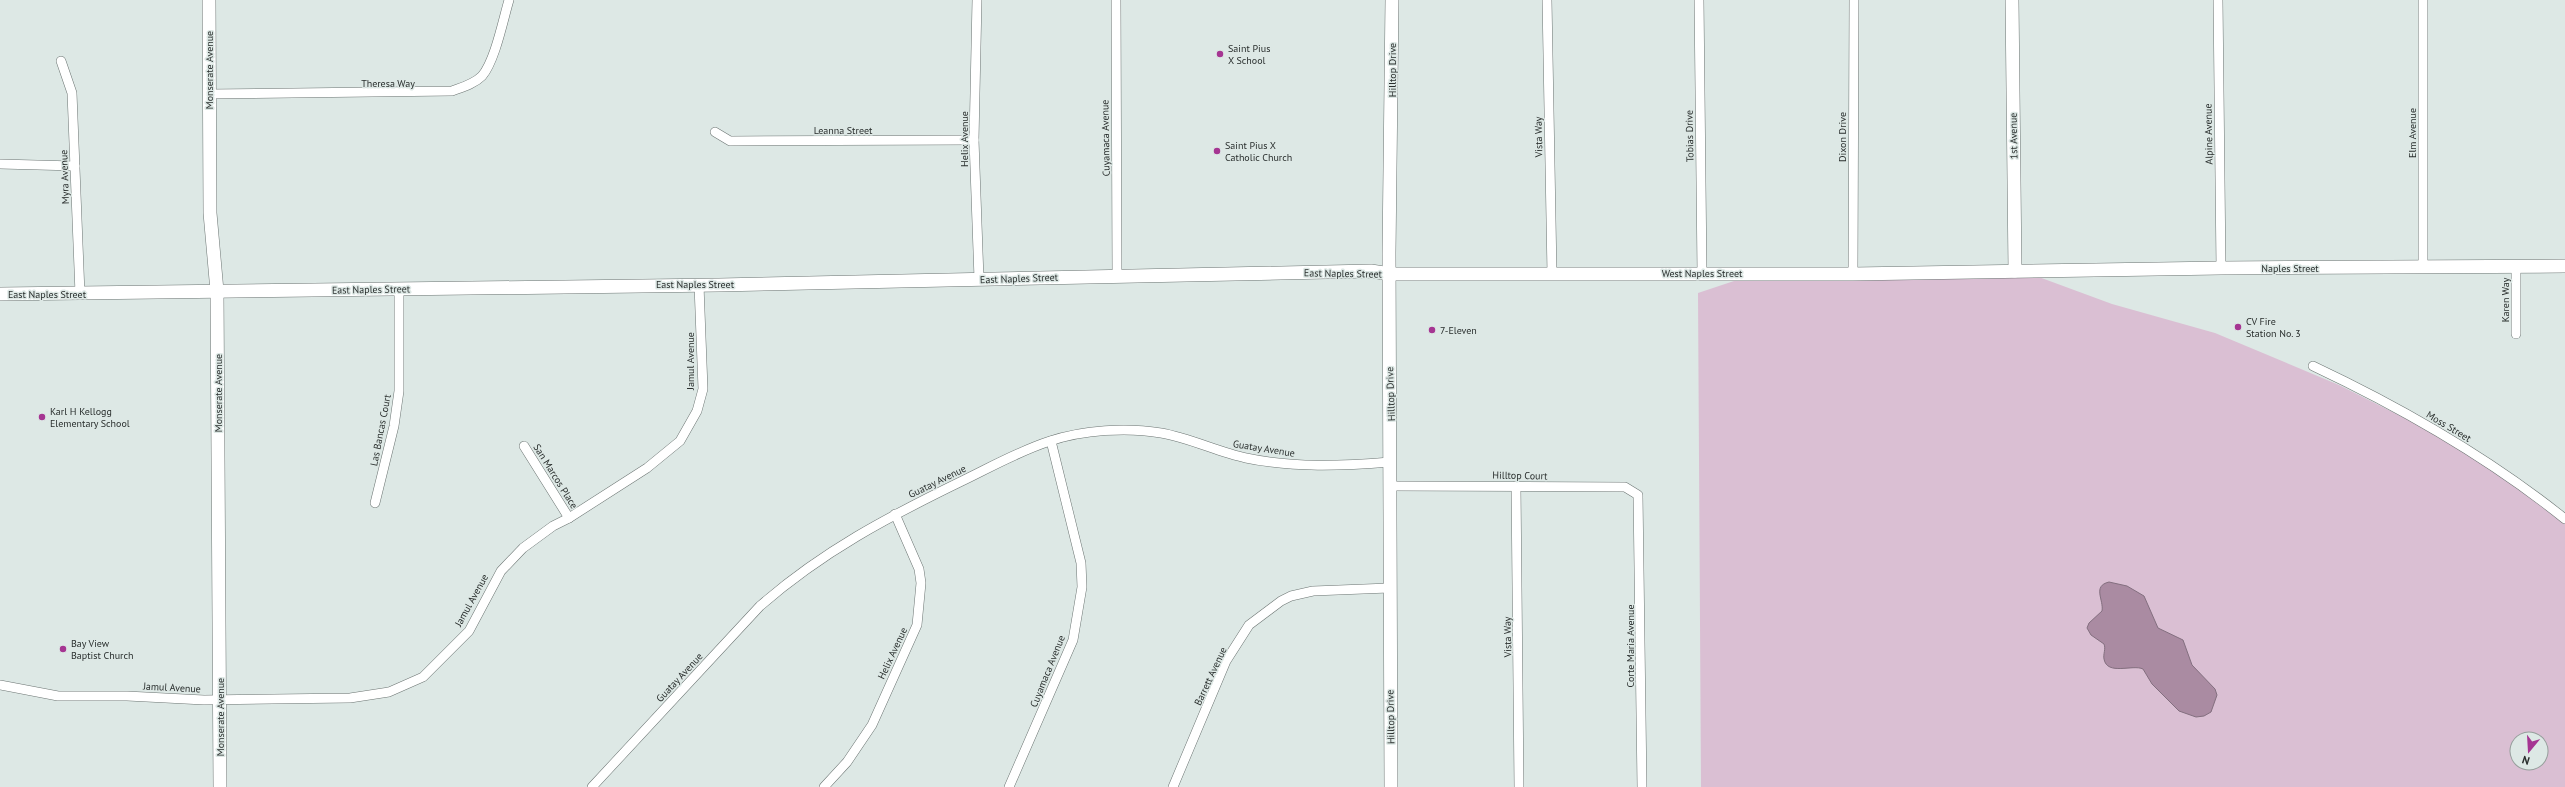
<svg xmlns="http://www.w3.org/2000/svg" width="2565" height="787" font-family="'PT Sans',sans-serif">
<rect width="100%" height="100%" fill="#dde8e5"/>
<!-- green -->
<path fill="#dabfd3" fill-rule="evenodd" d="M2014,268l98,36 103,29 124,52 101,51 125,83v268h-864l-3,-494 69,-23zM2517,739h24v24h-24z"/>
<!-- water -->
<path fill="#aa8ba2" stroke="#836f7f" d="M2109,582l18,4 17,10 14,32 25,12 9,25 23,24 2,6 -6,17 -7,4 -8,1 -17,-6 -27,-27 -9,-15c-10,-5 -36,7 -39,-10 -1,-5 2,-10 0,-15l-13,-9 -4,-7 2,-5 13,-12c2,-11 -10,-25 7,-29z"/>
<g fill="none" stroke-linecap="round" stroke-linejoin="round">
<defs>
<g id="street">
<polyline points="977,0 974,140 979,279"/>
<polyline points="1116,0 1117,276"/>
<polyline points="1547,0 1552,274"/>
<polyline points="1699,0 1702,273"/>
<polyline points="2218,0 2221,268"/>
<polyline points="61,61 72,93 80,294"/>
<path d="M209,94l243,-3c11,-4 22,-7 30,-15 13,-15 21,-56 27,-76"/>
<polyline points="715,132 730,141 974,140"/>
<polyline points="0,164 75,166"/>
<polyline points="2423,266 2423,0"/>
<polyline points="2516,266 2516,334"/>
<polyline points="1853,274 1854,0"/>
<path d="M2313,366c89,42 175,91 252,153"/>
<polyline points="524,446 569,518"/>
<polyline points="1391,486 1625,487 1638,495 1642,787"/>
<polyline points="1516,486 1519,787"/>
<polyline points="375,503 394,426 399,391 399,289"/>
<polyline points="0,685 58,696 127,696 204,700 350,698 389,692 423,677 469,631 501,571 523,548 553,526 569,518 647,468 680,441 697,411 703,389 699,285"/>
<path d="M592,787l168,-181c63,-55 128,-89 202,-125 29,-14 57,-30 88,-40 33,-11 76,-14 111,-8 29,5 57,19 85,25 47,10 96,8 144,4"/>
<polyline points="824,787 847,762 872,725 917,625 921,583 919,569 895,514"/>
<polyline points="1009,787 1073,640 1082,587 1081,563 1051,441"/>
<polyline points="1173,787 1226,661 1249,625 1281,601 1291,596 1313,591 1389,588"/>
</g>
<g id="secondary">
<polyline points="209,0 210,213 217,291 220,787"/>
<polyline points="2012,0 2015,271"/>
<polyline points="0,294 719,285 1371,271 1390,274 1853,274 2221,268 2565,266"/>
<polyline points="1391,787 1389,253 1392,0"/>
</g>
</defs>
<!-- street casing -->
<use href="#street" stroke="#6b7472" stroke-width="10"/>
<!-- secondary casing -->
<use href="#secondary" stroke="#6b7472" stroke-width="14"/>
<!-- street -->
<use href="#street" stroke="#fff" stroke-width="9"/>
<!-- secondary -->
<use href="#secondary" stroke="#fff" stroke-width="13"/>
</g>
<!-- markers -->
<g fill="#a53592" stroke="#dde8e5" stroke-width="1.5">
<circle cx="1220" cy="54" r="4"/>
<circle cx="1217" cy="151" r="4"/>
<circle cx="2238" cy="327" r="4"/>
<circle cx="1432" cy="330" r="4"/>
<circle cx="42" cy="417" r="4"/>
<circle cx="63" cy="649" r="4"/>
</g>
<g text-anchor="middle" stroke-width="3" stroke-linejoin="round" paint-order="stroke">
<!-- poi labels -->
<g font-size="10" fill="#292e2d" stroke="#dde8e5" text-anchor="start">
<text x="1228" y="52">Saint Pius<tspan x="1228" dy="12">X School</tspan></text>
<text x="1225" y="149">Saint Pius X<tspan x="1225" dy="12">Catholic Church</tspan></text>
<text x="2246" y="325">CV Fire<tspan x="2246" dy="12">Station No. 3</tspan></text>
<text x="1440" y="334">7-Eleven</text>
<text x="50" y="415">Karl H Kellogg<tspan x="50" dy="12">Elementary School</tspan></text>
<text x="71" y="647">Bay View<tspan x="71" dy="12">Baptist Church</tspan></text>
</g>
<!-- street labels -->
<g font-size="10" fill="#292e2d" stroke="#dde8e5">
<text transform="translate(209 70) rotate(-90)" y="4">Monserate Avenue</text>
<text transform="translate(1392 70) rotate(-90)" y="4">Hilltop Drive</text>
<text x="388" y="87">Theresa Way</text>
<text x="843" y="134">Leanna Street</text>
<text transform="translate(2412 133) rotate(-90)" y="4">Elm Avenue</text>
<text transform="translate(2208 134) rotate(-91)" y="4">Alpine Avenue</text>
<text transform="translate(1689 136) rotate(-91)" y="4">Tobias Drive</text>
<text transform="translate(2013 136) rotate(-91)" y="4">1st Avenue</text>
<text transform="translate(1538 137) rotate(-91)" y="4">Vista Way</text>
<text transform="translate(1842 137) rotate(-90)" y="4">Dixon Drive</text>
<text transform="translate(1105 138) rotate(-91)" y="4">Cuyamaca Avenue</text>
<text transform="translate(964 139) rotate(-90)" y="4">Helix Avenue</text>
<text transform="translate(64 177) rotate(-92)" y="4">Myra Avenue</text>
<text x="2290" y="272">Naples Street</text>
<text transform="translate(1343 273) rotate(1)" y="4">East Naples Street</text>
<text x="1702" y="277">West Naples Street</text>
<text transform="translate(1019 278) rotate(-2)" y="4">East Naples Street</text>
<text x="695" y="288">East Naples Street</text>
<text transform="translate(371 289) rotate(-1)" y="4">East Naples Street</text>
<text x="47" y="298">East Naples Street</text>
<text transform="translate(2505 300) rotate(-90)" y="4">Karen Way</text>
<text transform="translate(690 361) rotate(-90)" y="4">Jamul Avenue</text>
<text transform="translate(218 393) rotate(-90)" y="4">Monserate Avenue</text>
<text transform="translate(1390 394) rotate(-92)" y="4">Hilltop Drive</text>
<text transform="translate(2449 426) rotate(31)" y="4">Moss Street</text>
<text transform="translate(380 430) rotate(-79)" y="4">Las Bancas Court</text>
<text transform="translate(1264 448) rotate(9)" y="4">Guatay Avenue</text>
<text transform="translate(1520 475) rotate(1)" y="4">Hilltop Court</text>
<text transform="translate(556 476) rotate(58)" y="4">San Marcos Place</text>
<text transform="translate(937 481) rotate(-26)" y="4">Guatay Avenue</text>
<text transform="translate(471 600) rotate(-61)" y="4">Jamul Avenue</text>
<text transform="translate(1507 637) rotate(-91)" y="4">Vista Way</text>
<text transform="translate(1630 646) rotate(-90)" y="4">Corte Maria Avenue</text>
<text transform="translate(892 653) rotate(-65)" y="4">Helix Avenue</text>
<text transform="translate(1047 671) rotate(-68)" y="4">Cuyamaca Avenue</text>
<text transform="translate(1210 676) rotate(-65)" y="4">Barrett Avenue</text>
<text transform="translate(679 677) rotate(-47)" y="4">Guatay Avenue</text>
<text transform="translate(172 687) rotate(3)" y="4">Jamul Avenue</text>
<text transform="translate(220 717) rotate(-90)" y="4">Monserate Avenue</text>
<text transform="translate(1390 717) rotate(-91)" y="4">Hilltop Drive</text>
</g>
</g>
<!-- north arrow -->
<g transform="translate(2529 751) rotate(198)"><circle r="19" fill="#dde8e5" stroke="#959e9b"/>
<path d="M0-3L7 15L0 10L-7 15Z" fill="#a53592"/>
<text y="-6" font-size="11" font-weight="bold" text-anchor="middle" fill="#292e2d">N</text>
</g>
</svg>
